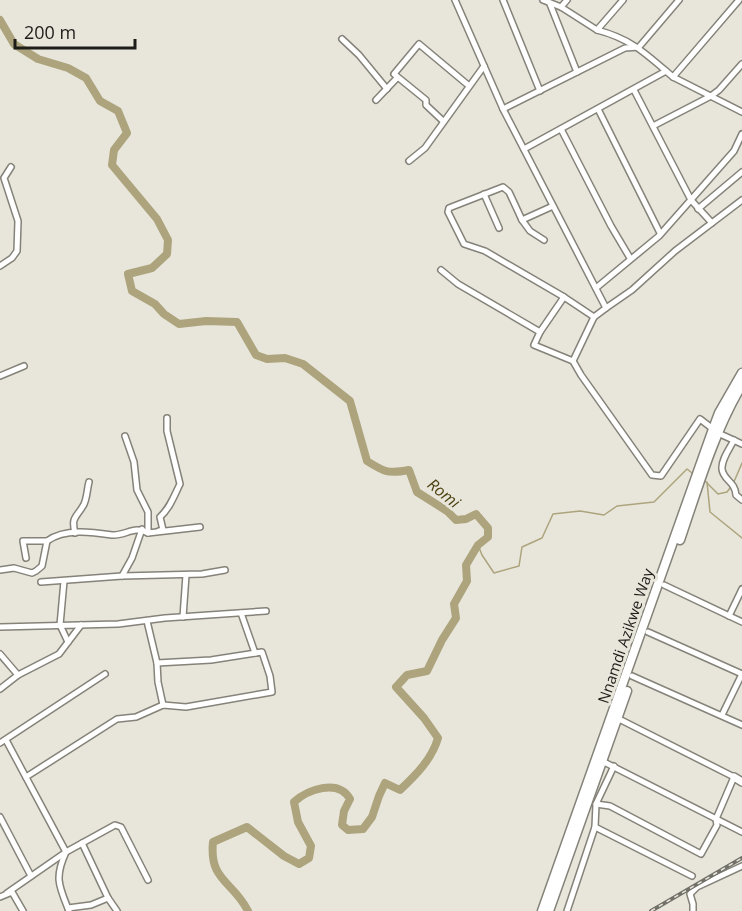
<svg xmlns="http://www.w3.org/2000/svg" width="742" height="911" font-family="'Open Sans',sans-serif">
<rect width="100%" height="100%" fill="#e8e6db"/>
<g fill="none" stroke-linecap="round" stroke-linejoin="round">
<!-- stream -->
<g stroke="#ada47d" stroke-width="1.5">
<polyline points="704,480 718,494 727,492 730,488"/>
<polyline points="707,482 710,512 742,538"/>
<polyline points="733,484 742,463"/>
<polyline points="478,545 482,555 494,573 519,566 522,547 542,538 553,514 580,511 604,515 617,506 654,502 687,469 692,473"/>
</g>
<!-- river -->
<path stroke="#ada47d" stroke-width="8" d="M0,20l14,24 24,15 30,9 18,10 14,23 18,10 9,22 -13,17 -2,15 45,54 11,21 -1,14 -15,14 -24,6 4,17 23,13 9,10 15,10 27,-3 31,1 19,33 11,4 18,-1 18,6 47,37 17,60c17,11 21,13 42,9l8,22 30,19 9,9 10,-1 10,-5 12,14v9l-10,8 -12,20 1,16 -13,23 2,14 -14,22 -15,31 -20,4 -11,12 28,31 14,20c-6,21 -22,37 -38,52l-15,-7 -6,13 -7,21 -9,12 -15,1 -6,-5 2,-14 6,-12c-12,-21 -43,-9 -56,3l4,20 13,24 -2,12 -10,6 -15,-8 -37,-29 -34,15c-4,39 20,39 35,69"/>
<defs>
<g id="minor">
<polyline points="455,0 503,109 606,308 594,317 573,361 581,375 652,475 661,476 700,419 713,429"/>
<polyline points="503,0 540,91"/>
<polyline points="543,0 561,7"/>
<polyline points="567,0 561,7 597,30"/>
<path d="M623,0l-26,30c31,8 46,21 69,41"/>
<polyline points="550,4 577,72"/>
<polyline points="342,39 359,55 387,89"/>
<polyline points="673,77 739,0"/>
<polyline points="634,90 691,200 712,223"/>
<polyline points="376,100 397,78"/>
<polyline points="503,109 625,48 639,47 679,0"/>
<polyline points="598,109 660,233"/>
<polyline points="443,121 426,105 426,100 394,74 419,44 468,85"/>
<polyline points="653,126 711,96 719,90 742,64"/>
<polyline points="561,129 611,226 630,258"/>
<polyline points="524,149 666,71 673,77 742,112"/>
<polyline points="409,161 425,148 484,66"/>
<polyline points="484,194 499,228"/>
<polyline points="553,206 522,220 509,192 503,187 449,208 448,212 464,244 485,251 564,297 594,317"/>
<polyline points="698,209 742,172"/>
<polyline points="522,220 530,231 544,240"/>
<polyline points="0,266 12,258 17,251 18,221 4,178 11,167"/>
<polyline points="441,270 458,284 540,332 534,345 573,361"/>
<polyline points="596,288 659,236 734,151 742,134"/>
<polyline points="606,308 632,290 675,251 742,200"/>
<polyline points="540,332 564,297"/>
<polyline points="0,376 24,366"/>
<polyline points="718,433 742,444"/>
<polyline points="125,436 134,462 137,490 148,512 148,533"/>
<path d="M734,440c-4,8 -13,20 -12,29 1,11 13,12 14,26l6,5"/>
<path d="M159,531l4,-1 -3,-13c10,-9 14,-21 20,-33l-13,-53v-13"/>
<path d="M75,533c-4,-16 1,-15 8,-27 4,-6 4,-17 6,-24"/>
<polyline points="26,558 23,541 47,541"/>
<path d="M0,570l14,-2 18,5 4,-2 6,-5 5,-25c18,-13 45,-9 65,-6 13,1 23,-10 36,-2l52,-6"/>
<polyline points="122,576 132,558 142,529"/>
<polyline points="64,581 60,625 68,642"/>
<polyline points="41,582 122,576 202,574 225,570"/>
<polyline points="664,585 742,622"/>
<polyline points="729,616 742,589"/>
<polyline points="183,617 186,575"/>
<polyline points="147,621 157,663 158,682 163,705"/>
<polyline points="0,627 118,624 165,618 266,611"/>
<polyline points="648,632 742,674"/>
<polyline points="0,654 18,675 0,689"/>
<polyline points="157,663 211,660 256,653"/>
<polyline points="18,675 59,654 81,625"/>
<polyline points="632,676 742,725"/>
<polyline points="722,715 742,674"/>
<path d="M6,740l60,112c-12,26 -7,34 3,59"/>
<polyline points="0,743 105,674"/>
<polyline points="602,761 742,832"/>
<polyline points="26,777 117,719 136,717 163,705 186,707 272,692 270,676 262,652 255,653 241,613"/>
<polyline points="596,804 610,806 701,854 717,825 716,819 734,777 617,718"/>
<polyline points="0,817 31,876"/>
<polyline points="595,827 692,876"/>
<polyline points="82,843 108,898 117,911"/>
<polyline points="7,893 66,852 115,825 121,827 148,880"/>
<polyline points="0,897 12,892 23,911"/>
<polyline points="68,908 91,905 108,898"/>
<polyline points="567,911 595,827 596,804 614,766"/>
<polyline points="693,911 693,904 690,894 697,887 742,866"/>
</g>
<polyline id="major" points="734,777 742,782"/>
<g id="highway">
<path d="M680,540c17,-50 35,-111 62,-155"/>
<polyline points="542,911 713,429 719,413 742,373"/>
<polyline points="549,911 627,691"/>
</g>
</defs>
<!-- minor casing -->
<use href="#minor" stroke="#858279" stroke-width="8"/>
<!-- major casing -->
<use href="#major" stroke="#858279" stroke-width="10"/>
<!-- highway casing -->
<use href="#highway" stroke="#858279" stroke-width="11"/>
<!-- minor -->
<use href="#minor" stroke="#fff" stroke-width="5"/>
<!-- major -->
<use href="#major" stroke="#fff" stroke-width="7"/>
<!-- highway -->
<use href="#highway" stroke="#fff" stroke-width="8"/>
<defs>
<polyline id="rail" points="651,911 742,858"/>
</defs>
<!-- rail casing -->
<use href="#rail" stroke="#717069" stroke-width="4"/>
<!-- rail -->
<use href="#rail" stroke="#e8e6db" stroke-width="1.5" stroke-dasharray="4.5" stroke-linecap="butt"/>
</g>
<g text-anchor="middle" stroke-width="6" stroke-linejoin="round" paint-order="stroke">
<!-- street labels -->
<g font-size="15" fill="#1d1c18" stroke="#e8e6db">
<text transform="translate(626 636) rotate(-71)" y="5">Nnamdi Azikwe Way</text>
</g>
<!-- water labels -->
<g font-size="16" font-style="italic" fill="#4d4210" stroke="#e8e6db">
<text transform="translate(444 493) rotate(39)" y="6">Romi</text>
</g>
</g>
<!-- scale -->
<path d="M15 39v9h120v-9" fill="none" stroke="#1d1c18" stroke-width="3"/>
<text x="24" y="39" font-size="18" fill="#1d1c18" stroke="#e8e6db" stroke-width="4.5" paint-order="stroke">200 m</text>
</svg>
